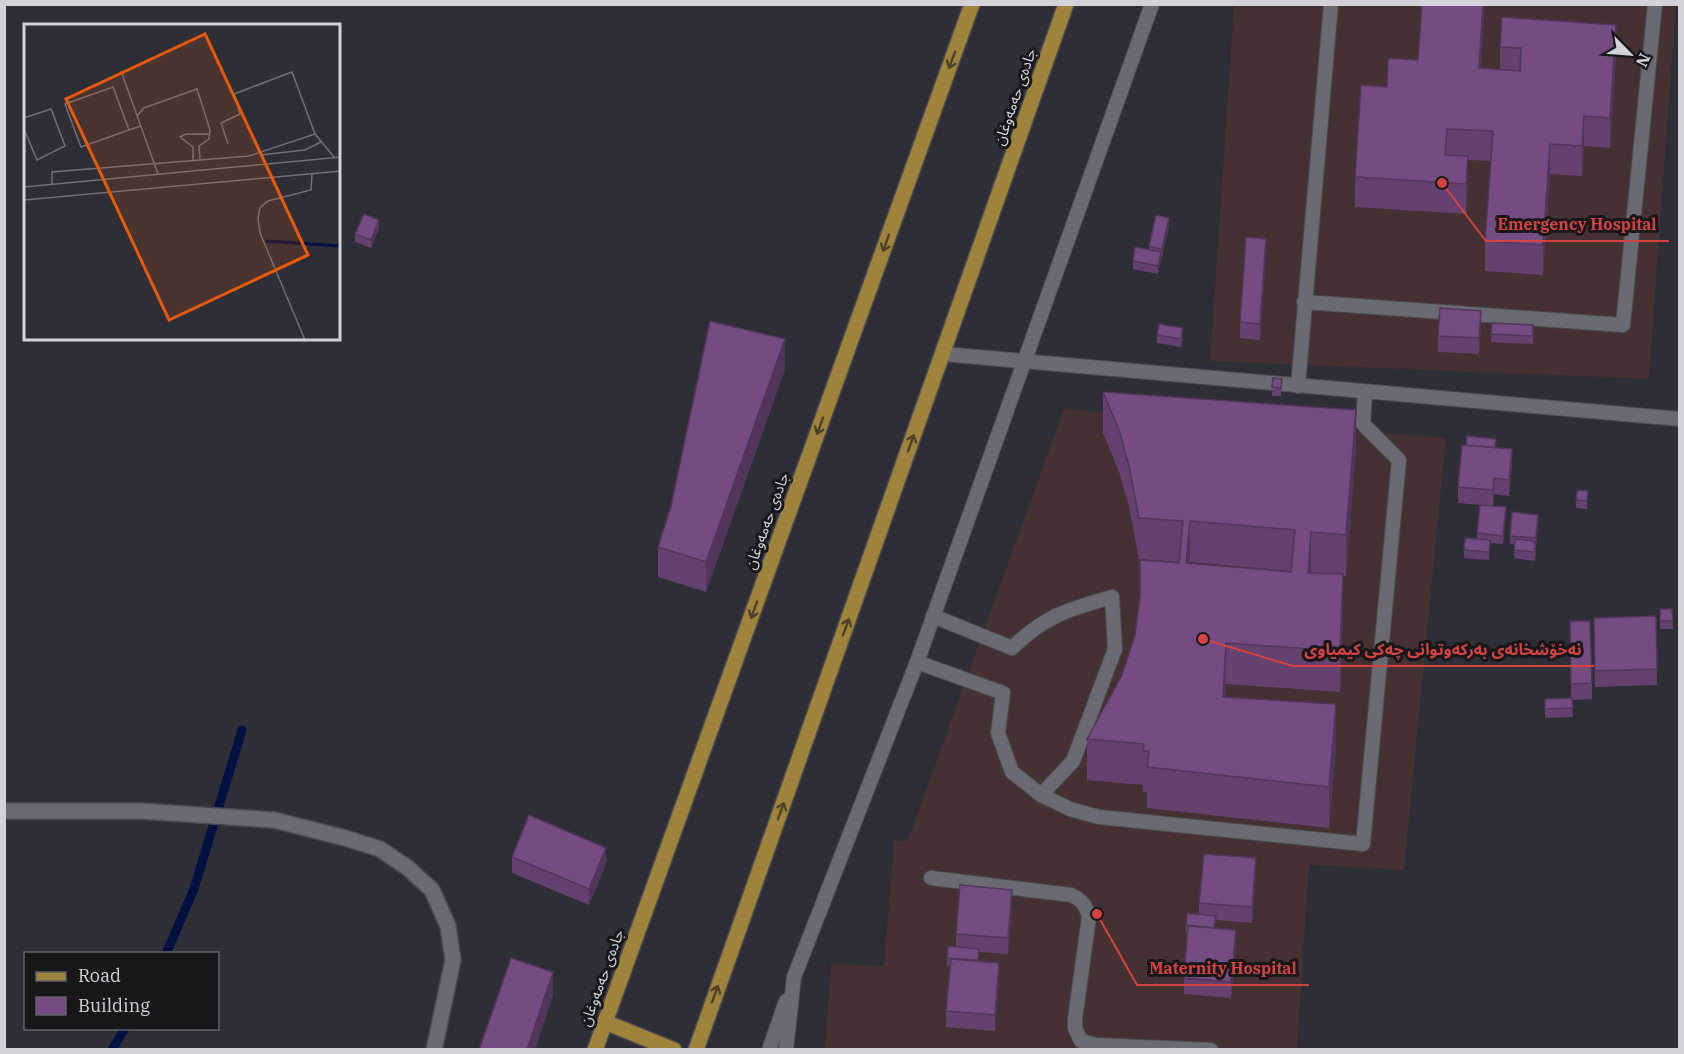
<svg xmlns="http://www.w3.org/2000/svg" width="1684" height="1054" font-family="'IBM Plex Serif','Noto Sans Arabic',serif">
<rect width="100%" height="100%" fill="#2e2e36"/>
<!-- medical -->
<g fill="#453032">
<polygon points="1234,5 1676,5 1649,379 1210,361"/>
<polygon points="1064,409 1446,438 1404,870 1309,865 1297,1049 825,1050 831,964 884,966 894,841 908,840"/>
</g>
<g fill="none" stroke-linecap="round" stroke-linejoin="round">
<!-- stream -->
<g stroke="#011041" stroke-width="9">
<polyline points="166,954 194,889 242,730"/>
<polyline points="112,1050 125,1028"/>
</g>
<defs>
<g id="service">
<polyline points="1304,302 1623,325 1655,4"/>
<polyline points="943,354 1680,419"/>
<polyline points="1298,386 1331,4"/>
<path d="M933,616l79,32c34,-33 55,-38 100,-51l3,52 -42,112 -32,34"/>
<polyline points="917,662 1003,693 998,733 1012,772 1041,795 1070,809 1099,817 1363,844 1399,460 1363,424 1365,392"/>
<path d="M931,878l140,17c11,5 15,10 18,22l-14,102v9l6,13 15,4 115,5"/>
<polyline points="769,1050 786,1001"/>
<polyline points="786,1050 794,977 917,662 1152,4"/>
</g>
<polyline id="minor" points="4,811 140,811 274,820 345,838 380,849 408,868 432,890 448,926 453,960 434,1050"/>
<g id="primary">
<polyline points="605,1022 674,1050"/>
<polyline points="595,1050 972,4"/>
<polyline points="696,1050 1066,4"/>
</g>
</defs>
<!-- service casing -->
<use href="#service" stroke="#4b4b51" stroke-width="16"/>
<!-- minor casing -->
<use href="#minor" stroke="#4b4b51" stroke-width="18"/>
<!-- primary casing -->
<use href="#primary" stroke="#4b4b51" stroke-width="18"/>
<!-- service -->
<use href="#service" stroke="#6a6a73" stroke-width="14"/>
<!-- minor -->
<use href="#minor" stroke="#6a6a73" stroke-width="15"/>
<!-- primary -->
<use href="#primary" stroke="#9f823b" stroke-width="15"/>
</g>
<!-- wall -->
<g fill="#654170" fill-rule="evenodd">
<polygon points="1500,47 1616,55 1610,148 1584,146 1582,176 1550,174 1543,275 1485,271 1485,241 1491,161 1468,160 1468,186 1466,214 1355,207 1355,177 1387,87 1418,60 1481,68 1500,70"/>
<polygon points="1169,226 1162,257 1161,257 1158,274 1133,269 1133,261 1149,250 1149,246"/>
<polygon points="379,228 371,248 355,242 355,234"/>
<polygon points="1266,255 1260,340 1240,338 1240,322"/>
<polygon points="1492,323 1533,325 1533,344 1491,342"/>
<polygon points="1481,327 1479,354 1438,352 1438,336"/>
<polygon points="1157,335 1183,336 1181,347 1157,343"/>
<polygon points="785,369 706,592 658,577 658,547"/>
<polygon points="1273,378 1282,379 1281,396 1272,396"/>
<path d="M1103,392l253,59 -10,125h-3v39l-3,77 -114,-8 -1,13 111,48 -7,83 -182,-20v-16h-4v-7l-56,-5v-41l35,-64 58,-113 -41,-3 -10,-52 -10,-35 -16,-39zM1190,562l101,9v1l-101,-8z"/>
<polygon points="1496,448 1512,465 1509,496 1494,494 1493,506 1458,503 1458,487"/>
<polygon points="1588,491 1587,509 1576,508 1576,500"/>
<polygon points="1506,515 1503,544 1490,543 1489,560 1464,558 1464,550 1477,539 1477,533"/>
<polygon points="1538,523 1535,561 1514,558 1515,544 1510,544 1510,536"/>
<polygon points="1660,609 1672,609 1673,629 1660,629"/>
<polygon points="1656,616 1657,685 1595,687 1594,618"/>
<polygon points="1570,621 1592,683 1592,699 1572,700 1573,717 1545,718 1545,699 1571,698"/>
<polygon points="512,857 606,864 589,905 512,873"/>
<polygon points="1256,874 1252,923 1216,920 1215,928 1236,946 1231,998 1184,994 1184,978 1187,934 1186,934 1186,925 1199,914 1199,903"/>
<polygon points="1012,906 1008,954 979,952 979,961 999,979 995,1031 946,1027 946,1011 951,966 947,966 947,958 956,947 956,934"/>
</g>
<!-- shaded-wall -->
<g fill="#52355b">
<polygon points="1483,4 1485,4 1479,98 1479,68"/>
<polygon points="1616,25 1616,55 1610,148 1610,118"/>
<polygon points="1584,116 1584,146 1582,176 1582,146"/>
<polygon points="1550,144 1550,174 1543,275 1543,245"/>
<polygon points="1468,156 1468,186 1466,214 1466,184"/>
<polygon points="1169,218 1169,226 1162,257 1162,249"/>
<polygon points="379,220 379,228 371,248 371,240"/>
<polygon points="1266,239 1266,255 1260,340 1260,324"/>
<polygon points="1161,252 1161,260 1158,274 1158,266"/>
<polygon points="1481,311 1481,327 1479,354 1479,338"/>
<polygon points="785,339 785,369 706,592 706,562"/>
<polygon points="1356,410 1356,451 1346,576 1346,535"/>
<polygon points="1512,449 1512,465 1509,496 1509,480"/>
<polygon points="1494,478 1494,494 1493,506 1493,490"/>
<polygon points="1190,521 1190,562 1186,604 1186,563"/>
<polygon points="1311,532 1311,573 1308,573"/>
<polygon points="1343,574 1343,615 1340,692 1340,651"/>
<polygon points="1226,643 1226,684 1223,738 1223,697"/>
<polygon points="1336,704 1336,745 1329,828 1329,787"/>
<polygon points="606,848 606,864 589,905 589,889"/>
<polygon points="1256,858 1256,874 1252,923 1252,907"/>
<polygon points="1012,890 1012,906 1008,954 1008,938"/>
<polygon points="1236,930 1236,946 1231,998 1231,982"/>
<polygon points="999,963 999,979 995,1031 995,1015"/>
<polygon points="553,972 553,996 535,1050 527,1050"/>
</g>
<!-- building -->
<g fill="#754c82" stroke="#52355b" stroke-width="1.5" fill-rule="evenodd">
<polygon points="1422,4 1483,4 1479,68 1520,71 1521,48 1500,47 1502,17 1616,25 1610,118 1584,116 1582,146 1550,144 1543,245 1485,241 1493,131 1447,129 1445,155 1468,156 1466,184 1355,177 1361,85 1387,87 1388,58 1418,60"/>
<polygon points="364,214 379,220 371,240 355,234"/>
<polygon points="1156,215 1169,218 1162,249 1149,246"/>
<polygon points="1246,237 1266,239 1260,324 1240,322"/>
<polygon points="1135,247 1161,252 1158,266 1133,261"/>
<polygon points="1440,308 1481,311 1479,338 1438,336"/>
<polygon points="710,321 785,339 706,562 658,547 671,506"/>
<polygon points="1492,323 1533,325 1533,336 1491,334"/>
<polygon points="1159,324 1183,328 1181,339 1157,335"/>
<polygon points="1273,378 1282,379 1281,388 1272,387"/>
<path d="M1103,392l253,18 -10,125 -35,-3 -3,41 35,1 -3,77 -114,-8 -3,54 113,7 -7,83 -182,-20 2,-16h-6l1,-7 -57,-5 35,-64 13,-40 5,-39v-36l39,3 4,-42 -44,-3 -10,-52 -10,-36zM1190,521l105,9 -4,42 -105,-9z"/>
<polygon points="1467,436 1496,439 1495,448 1466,445"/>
<polygon points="1462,445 1512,449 1509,480 1494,478 1493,490 1458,487"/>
<polygon points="1577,490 1588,491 1587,501 1576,500"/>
<polygon points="1480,505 1506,507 1503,536 1477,533"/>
<polygon points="1512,512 1538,515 1536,538 1510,536"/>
<polygon points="1465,538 1490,540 1489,552 1464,550"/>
<polygon points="1515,539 1535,541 1535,552 1514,550"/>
<polygon points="1660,609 1672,609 1673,621 1660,621"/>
<polygon points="1656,616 1657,669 1595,671 1594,618"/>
<polygon points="1570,621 1590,621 1592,683 1571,684"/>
<polygon points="1572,698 1573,708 1545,709 1545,699"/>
<polygon points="529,815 606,848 589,889 512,857"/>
<polygon points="1204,854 1256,858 1252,907 1199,903"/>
<polygon points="960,885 1012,890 1008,938 956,934"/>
<polygon points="1187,913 1216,916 1214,928 1186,925"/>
<polygon points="1188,926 1236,930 1231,982 1184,978"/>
<polygon points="948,946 979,949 978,960 947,958"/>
<polygon points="511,958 553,972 527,1050 479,1050"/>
<polygon points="951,959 999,963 995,1015 946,1011"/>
</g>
<!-- one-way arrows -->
<defs><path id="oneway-shaft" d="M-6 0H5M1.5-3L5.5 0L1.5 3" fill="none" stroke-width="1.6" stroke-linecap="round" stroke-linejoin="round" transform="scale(1.5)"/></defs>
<g stroke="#4d4227">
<use href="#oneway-shaft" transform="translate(952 60) rotate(110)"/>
<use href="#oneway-shaft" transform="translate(886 243) rotate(110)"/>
<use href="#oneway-shaft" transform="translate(820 426) rotate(110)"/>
<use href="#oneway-shaft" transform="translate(911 443) rotate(-70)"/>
<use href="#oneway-shaft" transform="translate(754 610) rotate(110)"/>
<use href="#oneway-shaft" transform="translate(846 627) rotate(-70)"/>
<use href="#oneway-shaft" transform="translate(781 811) rotate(-70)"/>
<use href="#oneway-shaft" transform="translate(715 994) rotate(-70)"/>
</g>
<g text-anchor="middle" stroke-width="6" stroke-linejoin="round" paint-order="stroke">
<!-- street labels -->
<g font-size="15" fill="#d3d2d8" stroke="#17171a">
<text transform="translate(1015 97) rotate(-71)" y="5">جادەی حەمەوغان</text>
<text transform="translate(767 521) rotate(-70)" y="5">جادەی حەمەوغان</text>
<text transform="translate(602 978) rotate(-70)" y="5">جادەی حەمەوغان</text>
</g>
</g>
<!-- overview -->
<g transform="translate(24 24)">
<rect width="316" height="316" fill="#2e2e36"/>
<path fill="none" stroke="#011041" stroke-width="3" d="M242,217l75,5"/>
<path fill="none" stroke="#707077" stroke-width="1.5" d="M97,47l37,103M113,92l7,-8 53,-19 13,41 -1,9 -10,7 1,13M0,94l27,-9 14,37 -28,14 -13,-31M105,106l-16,-43 -48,17 16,43 48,-17 12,-4M204,120l-7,-21 19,-9 -6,-20 58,-22 23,62 19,23M236,131l45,-5 16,-8M169,136v-13l-13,-10 6,-3h24M28,161v-13l197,-16 66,-22M0,163l317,-30M0,176l317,-29M281,316l-45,-107 -2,-15 2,-10 8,-7 43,-11 1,-16"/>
<path fill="#e8590c" fill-opacity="0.15" stroke="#e8590c" stroke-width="3" d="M181,10l103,221 -139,65 -103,-221z"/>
<rect width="316" height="316" fill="none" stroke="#d3d2d8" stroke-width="3"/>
</g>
<!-- callouts -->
<path fill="none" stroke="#d64242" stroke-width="2" d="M1442 183L1486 241H1669M1203 639L1293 666H1594M1097 914L1137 985H1309"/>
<g fill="#d64242" stroke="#17171a" stroke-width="2">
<circle cx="1442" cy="183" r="6"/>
<circle cx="1203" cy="639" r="6"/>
<circle cx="1097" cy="914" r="6"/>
</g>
<g font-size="16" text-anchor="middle" font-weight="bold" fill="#d64242" stroke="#17171a" stroke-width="6" stroke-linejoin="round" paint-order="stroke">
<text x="1577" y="230">Emergency Hospital</text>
<text x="1443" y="655">نەخۆشخانەی بەرکەوتوانی چەکی کیمیاوی</text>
<text x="1223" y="974">Maternity Hospital</text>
</g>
<!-- border -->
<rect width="1684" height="1054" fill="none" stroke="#d3d2d8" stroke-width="12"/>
<!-- legend -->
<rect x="24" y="952" width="195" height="78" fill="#17171a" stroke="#626266" stroke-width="1.5"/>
<rect x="36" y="972" width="30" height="9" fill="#9f823b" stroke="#626266" stroke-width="1.5"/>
<text x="78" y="982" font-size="18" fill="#d3d2d8">Road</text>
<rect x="36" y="997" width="30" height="18" fill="#754c82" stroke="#626266" stroke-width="1.5"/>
<text x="78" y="1012" font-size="18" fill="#d3d2d8">Building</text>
<!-- north arrow -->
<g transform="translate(1630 54) rotate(115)" stroke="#17171a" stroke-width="4.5" paint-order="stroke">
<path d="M0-4.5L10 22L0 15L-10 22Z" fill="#d3d2d8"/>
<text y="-9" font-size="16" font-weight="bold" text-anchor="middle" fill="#d3d2d8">N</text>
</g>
</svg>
